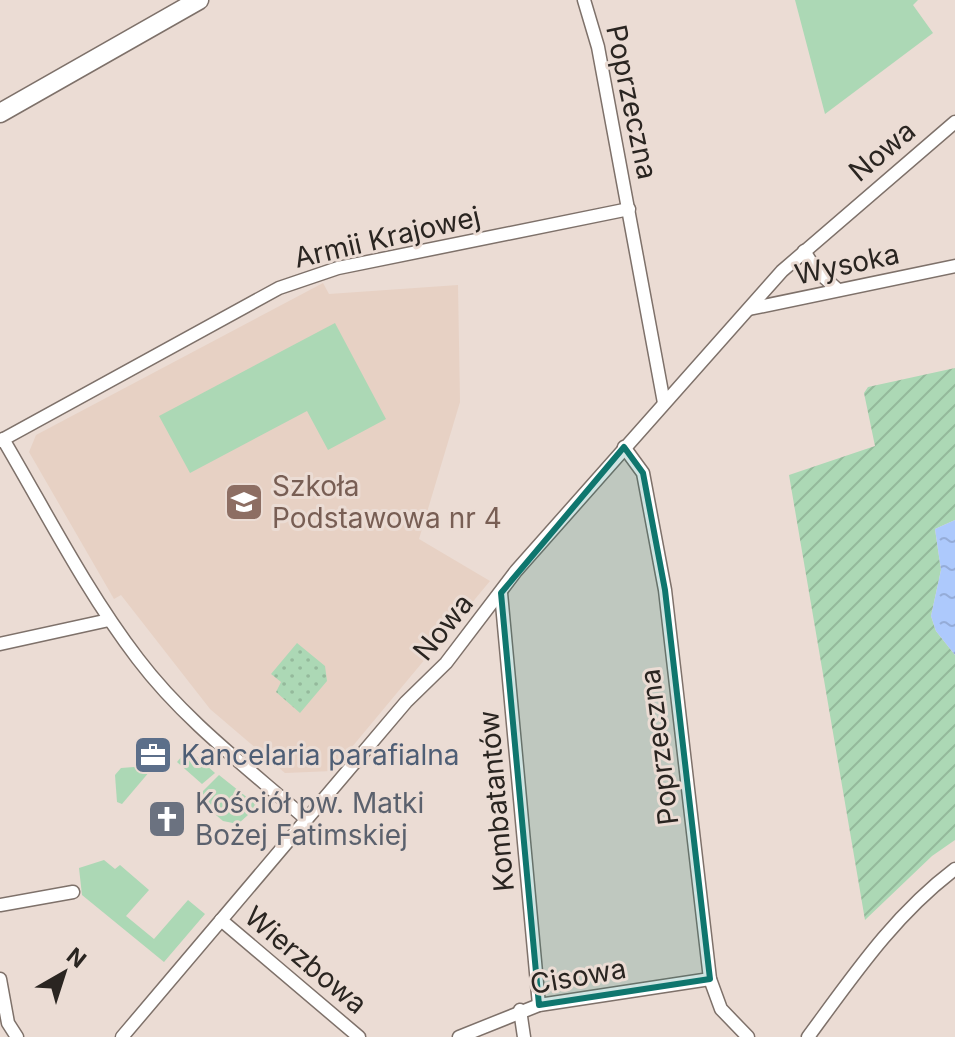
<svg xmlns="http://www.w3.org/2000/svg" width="955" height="1037" font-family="Inter,sans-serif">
<defs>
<pattern id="park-dots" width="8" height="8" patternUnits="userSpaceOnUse" patternTransform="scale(2)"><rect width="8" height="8" fill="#acd8b5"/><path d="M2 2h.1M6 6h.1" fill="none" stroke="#94b99b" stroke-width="1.8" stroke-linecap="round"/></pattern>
<pattern id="garden-furrows" width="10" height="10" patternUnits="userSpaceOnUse" patternTransform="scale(2)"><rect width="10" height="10" fill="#acd8b5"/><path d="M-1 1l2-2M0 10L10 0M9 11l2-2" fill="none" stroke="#94b99b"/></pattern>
<pattern id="water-ripples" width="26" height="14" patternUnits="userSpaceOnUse" patternTransform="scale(2)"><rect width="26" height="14" fill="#adc9fc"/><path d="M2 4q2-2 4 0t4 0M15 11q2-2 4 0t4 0" fill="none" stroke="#95acd8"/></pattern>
</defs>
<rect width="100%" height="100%" fill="#ebdcd4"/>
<!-- built -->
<polygon fill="#e7d1c4" points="323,283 329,294 458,285 460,402 419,539 490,581 332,771 285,773 210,709 121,595 114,599 29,452 36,435"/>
<!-- grass -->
<g fill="#acd8b5">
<polygon points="795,0 918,0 913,5 933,33 825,114"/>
<polygon points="335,323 386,419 328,450 307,411 190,473 159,416"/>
<polygon points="188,749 215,773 202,784 177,762"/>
<polygon points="147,766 150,771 122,804 117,802 115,775 121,768"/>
<polygon points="219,775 258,806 238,824 223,821 196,798"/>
<polygon points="104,860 115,869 120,865 149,890 126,916 154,939 188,900 205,914 164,962 82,895 79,868"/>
</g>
<!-- park -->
<polygon fill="url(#park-dots)" points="297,643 325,666 327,681 300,713 276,692 281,682 271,674"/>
<!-- garden -->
<polygon fill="url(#garden-furrows)" points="955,368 955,520 935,529 941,570 931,616 936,631 955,655 955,840 932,856 865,920 789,475 875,446 864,393 868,387"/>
<!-- water -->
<polygon fill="url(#water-ripples)" points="955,520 955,655 936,631 931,616 941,570 935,529"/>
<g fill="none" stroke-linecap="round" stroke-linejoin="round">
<defs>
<g id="street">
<polyline points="584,0 598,47 664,403"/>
<polyline points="804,251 816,270 838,290"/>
<polyline points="749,309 955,266"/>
<path d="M3,439c43,73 83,152 135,220 47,62 110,109 168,160"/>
<polyline points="0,441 279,288 338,268 629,209"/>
<polyline points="624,447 643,473 665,590 710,979 721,1009 748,1037"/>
<polyline points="501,593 539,1005"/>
<polyline points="0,644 109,620"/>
<polyline points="0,905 73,892"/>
<polyline points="221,920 359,1037"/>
<polyline points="0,979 8,1023 17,1037"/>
<polyline points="520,1010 524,1037"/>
<polyline points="122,1037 406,702 446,663 516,571 782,271 955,122"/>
<polyline points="459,1037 539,1005 710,979"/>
<path d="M808,1037c45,-61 86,-122 147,-168"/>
</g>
<polyline id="secondary" points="0,113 199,0"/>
</defs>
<!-- street casing -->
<use href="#street" stroke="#7e716a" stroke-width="15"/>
<!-- secondary casing -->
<use href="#secondary" stroke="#7e716a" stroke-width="21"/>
<!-- street -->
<use href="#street" stroke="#fff" stroke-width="12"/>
<!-- secondary -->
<use href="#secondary" stroke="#fff" stroke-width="18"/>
</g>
<!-- marked area -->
<path fill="#0f766e" fill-opacity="0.2" stroke="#0f766e" stroke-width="6" stroke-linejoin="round" d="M624,447l19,26 22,117 45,389 -171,26 -38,-412z"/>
<!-- icons -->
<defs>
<symbol id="school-square" viewBox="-11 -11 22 22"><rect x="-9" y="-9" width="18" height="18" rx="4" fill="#8d6e63" stroke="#ebdcd4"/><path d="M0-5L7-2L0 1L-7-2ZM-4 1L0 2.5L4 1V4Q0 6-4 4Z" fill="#fff"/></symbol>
<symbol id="office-square" viewBox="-11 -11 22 22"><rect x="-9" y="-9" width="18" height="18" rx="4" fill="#5c6f8a" stroke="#ebdcd4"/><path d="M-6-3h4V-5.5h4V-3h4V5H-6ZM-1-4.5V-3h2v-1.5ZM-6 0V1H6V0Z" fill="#fff"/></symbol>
<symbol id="church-square" viewBox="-11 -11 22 22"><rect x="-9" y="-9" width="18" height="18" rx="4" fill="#6b7280" stroke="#ebdcd4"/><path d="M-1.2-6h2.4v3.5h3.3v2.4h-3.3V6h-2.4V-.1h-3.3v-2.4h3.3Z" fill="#fff"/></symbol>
</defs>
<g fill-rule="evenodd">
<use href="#school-square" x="222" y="480" width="44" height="44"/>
<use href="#office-square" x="131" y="733" width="44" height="44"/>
<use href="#church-square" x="145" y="797" width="44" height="44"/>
</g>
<g text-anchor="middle" stroke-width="6" stroke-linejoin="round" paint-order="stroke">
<!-- street labels -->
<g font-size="28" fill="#2a2521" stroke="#ebdcd4">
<text transform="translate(632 102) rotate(78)" y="10">Poprzeczna</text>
<text transform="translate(882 151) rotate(-40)" y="10">Nowa</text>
<text transform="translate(387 237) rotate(-13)" y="10">Armii Krajowej</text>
<text transform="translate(847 264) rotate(-12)" y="10">Wysoka</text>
<text transform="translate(443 627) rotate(-51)" y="10">Nowa</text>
<text transform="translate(659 747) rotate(-97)" y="10">Poprzeczna</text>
<text transform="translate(496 801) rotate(-95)" y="10">Kombatantów</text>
<text transform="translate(306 960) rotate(40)" y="10">Wierzbowa</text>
<text transform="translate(578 976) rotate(-10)" y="10">Cisowa</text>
</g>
<!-- education labels -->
<g font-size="28" fill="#785e54" stroke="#ebdcd4" text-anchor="start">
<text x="272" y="496">Szkoła<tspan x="272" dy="32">Podstawowa nr 4</tspan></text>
</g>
<!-- service labels -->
<g font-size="28" fill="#4e5e75" stroke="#ebdcd4" text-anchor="start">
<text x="181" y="765">Kancelaria parafialna</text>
</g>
<!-- worship labels -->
<g font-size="28" fill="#5b616d" stroke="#ebdcd4" text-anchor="start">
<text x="195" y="813">Kościół pw. Matki<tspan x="195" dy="32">Bożej Fatimskiej</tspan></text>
</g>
</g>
<!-- north arrow -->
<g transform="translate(64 973) rotate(39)" stroke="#ebdcd4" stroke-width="6" paint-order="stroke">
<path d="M0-6L14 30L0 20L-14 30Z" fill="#2a2521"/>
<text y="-12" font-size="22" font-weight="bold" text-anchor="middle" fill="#2a2521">N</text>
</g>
</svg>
